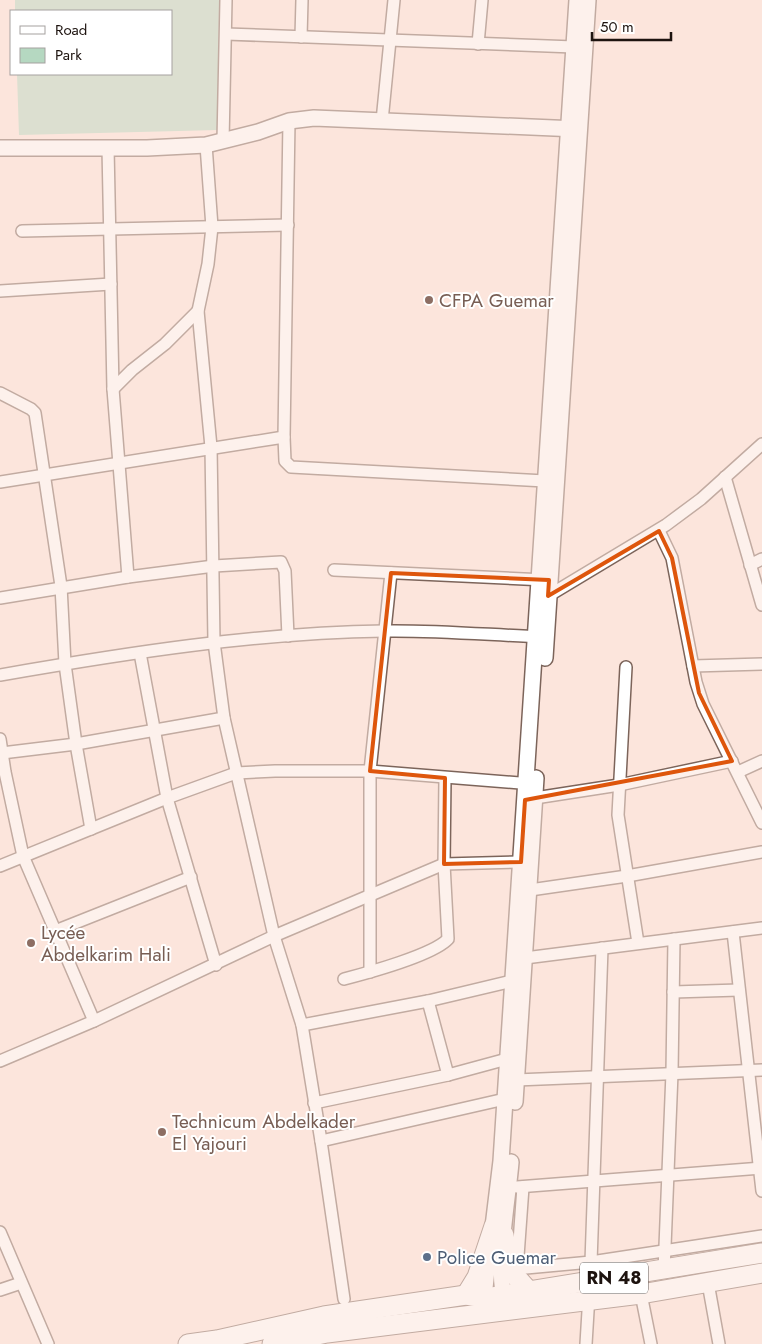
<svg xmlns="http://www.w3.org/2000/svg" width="762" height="1344" font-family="Jost,sans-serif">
<rect width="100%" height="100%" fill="#fce5dc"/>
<!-- green -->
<polygon fill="#b5d8c1" points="15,0 219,0 218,130 19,135 17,74 171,74 171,11 15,11"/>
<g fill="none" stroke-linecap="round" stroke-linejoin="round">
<defs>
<g id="minor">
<polyline points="226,34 574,47"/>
<polyline points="301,37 302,0"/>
<polyline points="478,44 482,0"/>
<polyline points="382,121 394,0"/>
<polyline points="223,141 226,0"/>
<polyline points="206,145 212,227 208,264 198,311 211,447 214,642 224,718 274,936 302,1025 321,1141"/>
<polyline points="108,148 113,389 128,577"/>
<polyline points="22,231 288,225"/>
<polyline points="0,291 111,284"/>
<polyline points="113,389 132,370 165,344 198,311"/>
<polyline points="0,393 31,409 35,413 61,586 65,664 76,744 91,829"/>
<polyline points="284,437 285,461 291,467 545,481"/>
<polyline points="725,477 762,605"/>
<polyline points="0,482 284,437 289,121"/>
<polyline points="659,531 672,558 696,682 703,704 762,823"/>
<polyline points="750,565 762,559"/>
<polyline points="334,570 545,580"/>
<polyline points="548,596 666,525 701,499 762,444"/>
<polyline points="0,598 128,577 214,566 281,562 285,571 288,636"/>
<polyline points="693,666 762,664"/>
<polyline points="626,667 618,815 638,943"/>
<path d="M0,675c127,-22 254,-42 384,-44 52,-1 106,4 159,6"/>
<polyline points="0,739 5,772 23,856 94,1021"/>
<polyline points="2,753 76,744 224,718"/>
<polyline points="738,772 762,761"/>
<polyline points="535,798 619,785 732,761"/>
<polyline points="0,866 167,798 140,653"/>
<polyline points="530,890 627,876 762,852"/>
<polyline points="55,931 191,877"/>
<polyline points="733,932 762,1191"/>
<polyline points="525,958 762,928"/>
<polyline points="216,965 167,798 236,773 275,771 370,771 532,784"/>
<polyline points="370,972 370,771 391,573"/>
<path d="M344,979c23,-6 89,-24 104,-40l-4,-75 1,-86"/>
<polyline points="673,992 739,990"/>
<polyline points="428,1001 448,1075"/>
<polyline points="302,1025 428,1001 512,981"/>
<polyline points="0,1061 94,1021 274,936 444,864 521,862"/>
<polyline points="516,1080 762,1070"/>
<polyline points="314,1103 448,1075 507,1059"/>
<polyline points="517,1187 762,1168"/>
<polyline points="523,1187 518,1256 521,1266 526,1268 591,1262 762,1236"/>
<polyline points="0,1232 48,1344"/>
<polyline points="664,1271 672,1073 674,939"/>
<polyline points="708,1283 719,1344"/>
<polyline points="0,1290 21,1283"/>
<polyline points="641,1294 651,1344"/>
<polyline points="344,1299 321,1141 505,1099"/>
<polyline points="586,1344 591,1262 602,948"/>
</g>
<g id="tertiary">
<polyline points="0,148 147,148 206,145 258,132 289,121 314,118 577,129"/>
<polyline points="545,658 588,0"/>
<polyline points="515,1102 536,778"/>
<polyline points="492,1235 501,1161 577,0"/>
<polyline points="488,1261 485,1288 489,1307"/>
<path d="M506,1305c-12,-35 2,-104 5,-143"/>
</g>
<g id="trunk">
<polyline points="504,1235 510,1270 529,1291"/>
<polyline points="466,1295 477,1277 494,1226"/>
<polyline points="188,1344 217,1340 324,1316 466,1295 486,1298 762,1253"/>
<polyline points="272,1344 327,1333 641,1294 762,1273"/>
</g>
</defs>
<!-- minor casing -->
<use href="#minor" stroke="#7c645a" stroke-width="14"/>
<!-- tertiary casing -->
<use href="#tertiary" stroke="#7c645a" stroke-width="18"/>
<!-- trunk casing -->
<use href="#trunk" stroke="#7c645a" stroke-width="21"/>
<!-- minor -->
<use href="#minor" stroke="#fff" stroke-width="11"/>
<!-- tertiary -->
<use href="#tertiary" stroke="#fff" stroke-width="15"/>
<!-- trunk -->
<use href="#trunk" stroke="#fff" stroke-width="19"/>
</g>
<!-- marked area -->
<path d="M0 0H762V1344H0ZM659,531l13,27 27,135 33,68 -207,39 -4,62 -77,2 1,-86 -75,-7 21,-198 158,7 -1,16z" fill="#fce5dc" fill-opacity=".55" fill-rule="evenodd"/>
<path fill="none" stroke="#de560c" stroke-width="4" stroke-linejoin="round" d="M659,531l13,27 27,135 33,68 -207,39 -4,62 -77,2 1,-86 -75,-7 21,-198 158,7 -1,16z"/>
<!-- markers -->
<g fill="#8d6e63" stroke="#fff" stroke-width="2">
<circle cx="429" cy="300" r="5"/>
<circle cx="31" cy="943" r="5"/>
<circle cx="162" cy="1132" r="5"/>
</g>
<circle fill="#5c6f8a" stroke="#fff" stroke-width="2" cx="427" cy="1257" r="5"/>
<g text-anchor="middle" stroke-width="4" stroke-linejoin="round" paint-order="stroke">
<!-- shield labels -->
<rect fill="#fff" stroke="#615a57" stroke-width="1" x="580" y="1262.5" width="68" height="31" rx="4"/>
<g font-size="18" font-weight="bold" fill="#1d130f">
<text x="614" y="1284">RN 48</text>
</g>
<!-- education labels -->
<g font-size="19" fill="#785e54" stroke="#fff" text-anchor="start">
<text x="439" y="307">CFPA Guemar</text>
<text x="41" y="939">Lycée<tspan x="41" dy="22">Abdelkarim Hali</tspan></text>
<text x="172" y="1128">Technicum Abdelkader<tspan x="172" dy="22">El Yajouri</tspan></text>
</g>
<!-- service labels -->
<g font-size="19" fill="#4e5e75" stroke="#fff" text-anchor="start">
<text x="437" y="1264">Police Guemar</text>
</g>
</g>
<!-- legend -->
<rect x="10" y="10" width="162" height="65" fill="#ffffff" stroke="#a5a19f"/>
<rect x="20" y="26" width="25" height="8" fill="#ffffff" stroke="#a5a19f"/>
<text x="55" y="35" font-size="15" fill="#1d130f">Road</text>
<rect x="20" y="48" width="25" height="15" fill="#b5d8c1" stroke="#a5a19f"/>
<text x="55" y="60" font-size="15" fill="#1d130f">Park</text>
<!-- scale -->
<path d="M592 32v8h79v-8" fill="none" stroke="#1d130f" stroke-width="2.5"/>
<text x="600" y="32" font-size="15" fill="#1d130f" stroke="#ffffff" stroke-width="4" paint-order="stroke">50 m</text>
</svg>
